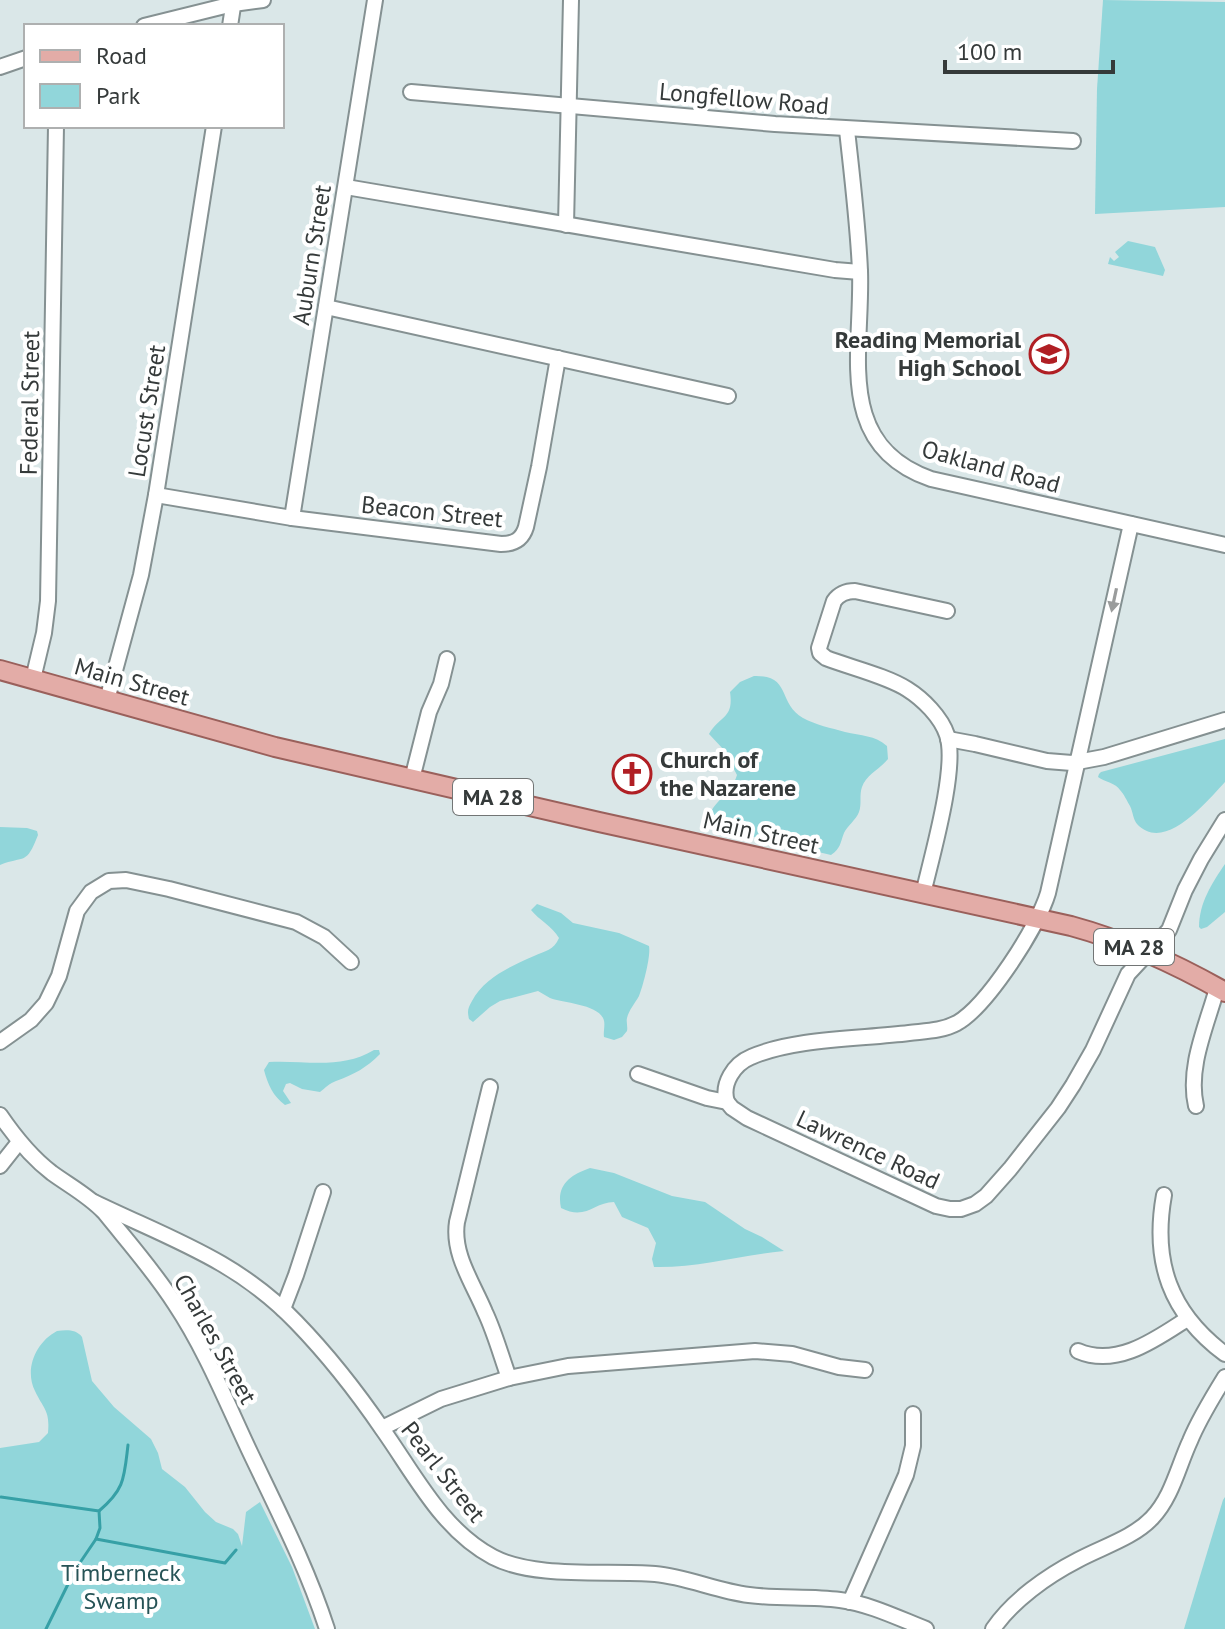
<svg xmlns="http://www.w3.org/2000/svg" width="1225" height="1629" font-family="'PT Sans',sans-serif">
<rect width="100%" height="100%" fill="#dae7e8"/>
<!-- green -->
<g fill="#91d6da">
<polygon points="1103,0 1225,2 1225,207 1095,214 1097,89"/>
<polygon points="1128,241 1155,247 1165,270 1163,276 1108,264 1110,257 1114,261 1119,257 1115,252"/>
<path d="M754,676c38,-1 23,27 49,42 13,7 28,10 42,14 16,4 30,3 42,14l1,13c-8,10 -22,16 -26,28 -3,8 0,17 -3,25 -3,8 -12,14 -15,21 -4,10 -3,15 -13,22l-111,-26 -13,-6c2,-19 25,-30 30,-48l-13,-25 -15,-16c11,-19 25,-15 21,-42l10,-10z"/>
<path d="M1225,739v43c-17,18 -60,72 -88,42 -4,-5 -4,-12 -7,-18 -3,-5 -6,-12 -10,-16 -4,-7 -15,-8 -22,-13l1,-3 2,-2z"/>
<path d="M0,827l27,1 10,3 1,4c-12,31 -13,20 -38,30z"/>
<path d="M1225,864v48l-18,15 -6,2 -2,-2c0,-24 13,-44 26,-63z"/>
<path d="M537,904l24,9 12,10 46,10 30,13c2,10 -6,40 -10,50 -4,7 -10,14 -12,22 -1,4 1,9 0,13l-5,6 -8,3 -10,-3c-1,-6 2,-14 -1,-19 -7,-14 -40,-15 -53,-20 -4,-2 -8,-5 -12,-7l-38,10 -10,6 -17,15 -4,-3c-2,-8 -1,-11 3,-18 12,-23 39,-35 62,-45 11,-5 20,-6 25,-18 -7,-12 -20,-18 -28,-28z"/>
<path d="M374,1050h5l1,4c-14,14 -25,20 -44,27 -6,2 -11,7 -16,11l-18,-3 -12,-6 -4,1 -3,7 8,12 -6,2c-12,-9 -17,-20 -21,-35l5,-8c36,-2 72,8 105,-12z"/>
<path d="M590,1168l24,5 58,23 33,6 40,27 17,8 22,14c-44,4 -86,17 -130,16l-2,-8 4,-16 -8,-15 -26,-11 -8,-15c-20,0 -28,19 -53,6 -5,-23 9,-33 29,-40z"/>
<path d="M57,1331c9,-1 19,-2 25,6l10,44 22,26 37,32 7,14 4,16 23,18 20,25 11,10 17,7 5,5 4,12 4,-34 14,-10 32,65 23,62h-315v-181l39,-6 9,-9c2,-23 -4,-23 -13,-42 -11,-22 1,-49 22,-60z"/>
<polygon points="1225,1497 1225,1629 1184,1629 1223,1500"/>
</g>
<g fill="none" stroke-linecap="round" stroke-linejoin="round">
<!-- stream -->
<g stroke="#36a0a6" stroke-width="3">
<polyline points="1,1497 99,1511 100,1528 96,1539"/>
<path d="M99,1511c26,-22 25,-33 29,-66"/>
<polyline points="46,1629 75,1570 96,1539 225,1563 236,1550"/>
</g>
<defs>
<g id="minor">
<polyline points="144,26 233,4 263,0"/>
<polyline points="230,26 234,0"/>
<polyline points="0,67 26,58"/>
<polyline points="411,92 775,124 1073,141"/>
<path d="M847,130c5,46 11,94 13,141 3,79 -27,174 71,208l294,66"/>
<polyline points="346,187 835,270 860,272"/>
<polyline points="566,225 571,0"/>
<polyline points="326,307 728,396"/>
<path d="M156,495l136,23 209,26c13,0 21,-4 25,-17l13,-60 19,-109"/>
<polyline points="292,518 375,0"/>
<polyline points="33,679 44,633 48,601 56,126"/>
<polyline points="107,700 141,575 156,495 214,126"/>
<polyline points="948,739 975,744 1047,761 1072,763 1104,757 1225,720"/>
<polyline points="412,779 429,712 441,684 447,659"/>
<path d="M923,894c8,-35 35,-127 24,-159 -6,-18 -24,-36 -40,-46 -20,-13 -58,-22 -81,-31l-6,-5 -1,-5 15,-47c5,-7 12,-10 21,-10l92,20"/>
<polyline points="0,1042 31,1020 46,1003 59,976 77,911 91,892 109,881 126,880 169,889 296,922 324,937 351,962"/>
<polyline points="638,1074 707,1098 727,1102 732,1108 747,1118 936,1206 950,1209 961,1209 975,1204 986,1196 1010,1169 1058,1108 1073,1085 1093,1050 1128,974 1169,930 1185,890 1201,859 1225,820"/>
<path d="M490,1087l-33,135c-5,32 16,61 28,90 10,21 16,44 24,66"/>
<path d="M727,1102c-6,-18 7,-38 24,-45 43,-19 110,-18 158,-24 16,-2 33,-2 48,-10 30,-17 81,-96 91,-130l83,-369"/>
<path d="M1196,1106c-9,-39 11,-81 21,-118"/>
<path d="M0,1115c15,22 31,42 52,58 18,13 37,23 52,39 24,30 50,59 71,92 30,45 51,97 74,146 28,59 58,117 78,179"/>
<polyline points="0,1166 19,1142"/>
<path d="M1164,1195c-12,67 6,118 61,159"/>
<path d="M94,1202c74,36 143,58 202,120 32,33 61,70 87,108 32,45 59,100 110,127 42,22 114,13 162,17 32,3 62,17 94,21 30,4 61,1 91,5 30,4 58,18 86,29"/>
<polyline points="283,1309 296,1275 323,1192"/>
<path d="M1078,1351c39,17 78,-12 109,-32"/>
<polyline points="382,1428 441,1399 509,1378 568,1366 755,1351 792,1354 839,1367 865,1370"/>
<polyline points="850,1602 906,1475 913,1446 913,1414"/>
<path d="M993,1629c20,-29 54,-53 85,-69 24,-13 55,-22 74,-42 20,-21 26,-51 38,-77 9,-22 22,-43 35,-64"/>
</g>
<path id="major" d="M0,670l275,77 324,75 472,104c55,15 105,38 154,66"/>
</defs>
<!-- minor casing -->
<use href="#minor" stroke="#859192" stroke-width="18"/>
<!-- major casing -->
<use href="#major" stroke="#9a605b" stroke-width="22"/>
<!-- minor -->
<use href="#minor" stroke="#fff" stroke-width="14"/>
<!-- major -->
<use href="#major" stroke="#e3aca7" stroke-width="18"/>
</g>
<!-- one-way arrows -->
<defs><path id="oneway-solid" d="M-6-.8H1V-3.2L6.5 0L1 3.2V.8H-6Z" transform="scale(2)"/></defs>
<use fill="#9a9c9c" href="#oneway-solid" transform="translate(1114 600) rotate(102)"/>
<!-- icons -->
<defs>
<symbol id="school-ring" viewBox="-11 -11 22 22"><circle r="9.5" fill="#fff" stroke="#b01f24" stroke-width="1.5"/><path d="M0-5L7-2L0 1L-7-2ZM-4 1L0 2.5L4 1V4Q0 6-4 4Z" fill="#b01f24"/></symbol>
<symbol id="church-ring" viewBox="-11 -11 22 22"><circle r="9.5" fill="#fff" stroke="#b01f24" stroke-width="1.5"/><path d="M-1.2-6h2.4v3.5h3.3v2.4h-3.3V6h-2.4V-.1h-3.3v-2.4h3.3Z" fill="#b01f24"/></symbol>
</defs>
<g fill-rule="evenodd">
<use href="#school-ring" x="1027" y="332" width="44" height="44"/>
<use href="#church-ring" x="610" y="752" width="44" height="44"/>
</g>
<g text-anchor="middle" stroke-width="8" stroke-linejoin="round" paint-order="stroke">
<!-- shield labels -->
<g fill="#fff" stroke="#727575" stroke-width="2">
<rect x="453" y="779" width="80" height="36" rx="6"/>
<rect x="1094" y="929" width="80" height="36" rx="6"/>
</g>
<g font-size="22" font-weight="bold" fill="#353a3a">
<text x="493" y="805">MA 28</text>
<text x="1134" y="955">MA 28</text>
</g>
<!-- street labels -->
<g font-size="24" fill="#353a3a" stroke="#fff">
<text transform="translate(744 99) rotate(5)" y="8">Longfellow Road</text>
<text transform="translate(312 255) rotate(-81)" y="8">Auburn Street</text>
<text transform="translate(30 403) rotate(-89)" y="8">Federal Street</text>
<text transform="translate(147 411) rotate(-81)" y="8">Locust Street</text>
<text transform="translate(991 467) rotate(15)" y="8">Oakland Road</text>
<text transform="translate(432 512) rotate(6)" y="8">Beacon Street</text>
<text transform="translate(132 682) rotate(16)" y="8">Main Street</text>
<text transform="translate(761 833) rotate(13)" y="8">Main Street</text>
<text transform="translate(868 1150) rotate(25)" y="8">Lawrence Road</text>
<text transform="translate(215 1339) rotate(61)" y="8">Charles Street</text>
<text transform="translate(443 1472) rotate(52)" y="8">Pearl Street</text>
</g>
<!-- poi labels -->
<g font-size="24" font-weight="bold" fill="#353a3a" stroke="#fff" text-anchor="end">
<text x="1021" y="348">Reading Memorial<tspan x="1021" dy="28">High School</tspan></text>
<text x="660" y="768" text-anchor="start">Church of<tspan x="660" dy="28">the Nazarene</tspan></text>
</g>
<!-- park labels -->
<g font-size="24" fill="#265356" stroke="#fff">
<text x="121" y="1581">Timberneck<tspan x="121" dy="28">Swamp</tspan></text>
</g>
</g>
<!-- legend -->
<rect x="24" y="24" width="260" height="104" fill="#ffffff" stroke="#aeb0b0" stroke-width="2"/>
<rect x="40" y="50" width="40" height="12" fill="#e3aca7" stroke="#aeb0b0" stroke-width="2"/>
<text x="96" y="64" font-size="24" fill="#353a3a">Road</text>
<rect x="40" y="84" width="40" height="24" fill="#91d6da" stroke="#aeb0b0" stroke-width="2"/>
<text x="96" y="104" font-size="24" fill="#353a3a">Park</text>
<!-- scale -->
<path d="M945 60v12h168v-12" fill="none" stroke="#353a3a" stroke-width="4"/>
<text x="957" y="60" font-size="24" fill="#353a3a" stroke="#ffffff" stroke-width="6" paint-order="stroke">100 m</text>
</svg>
